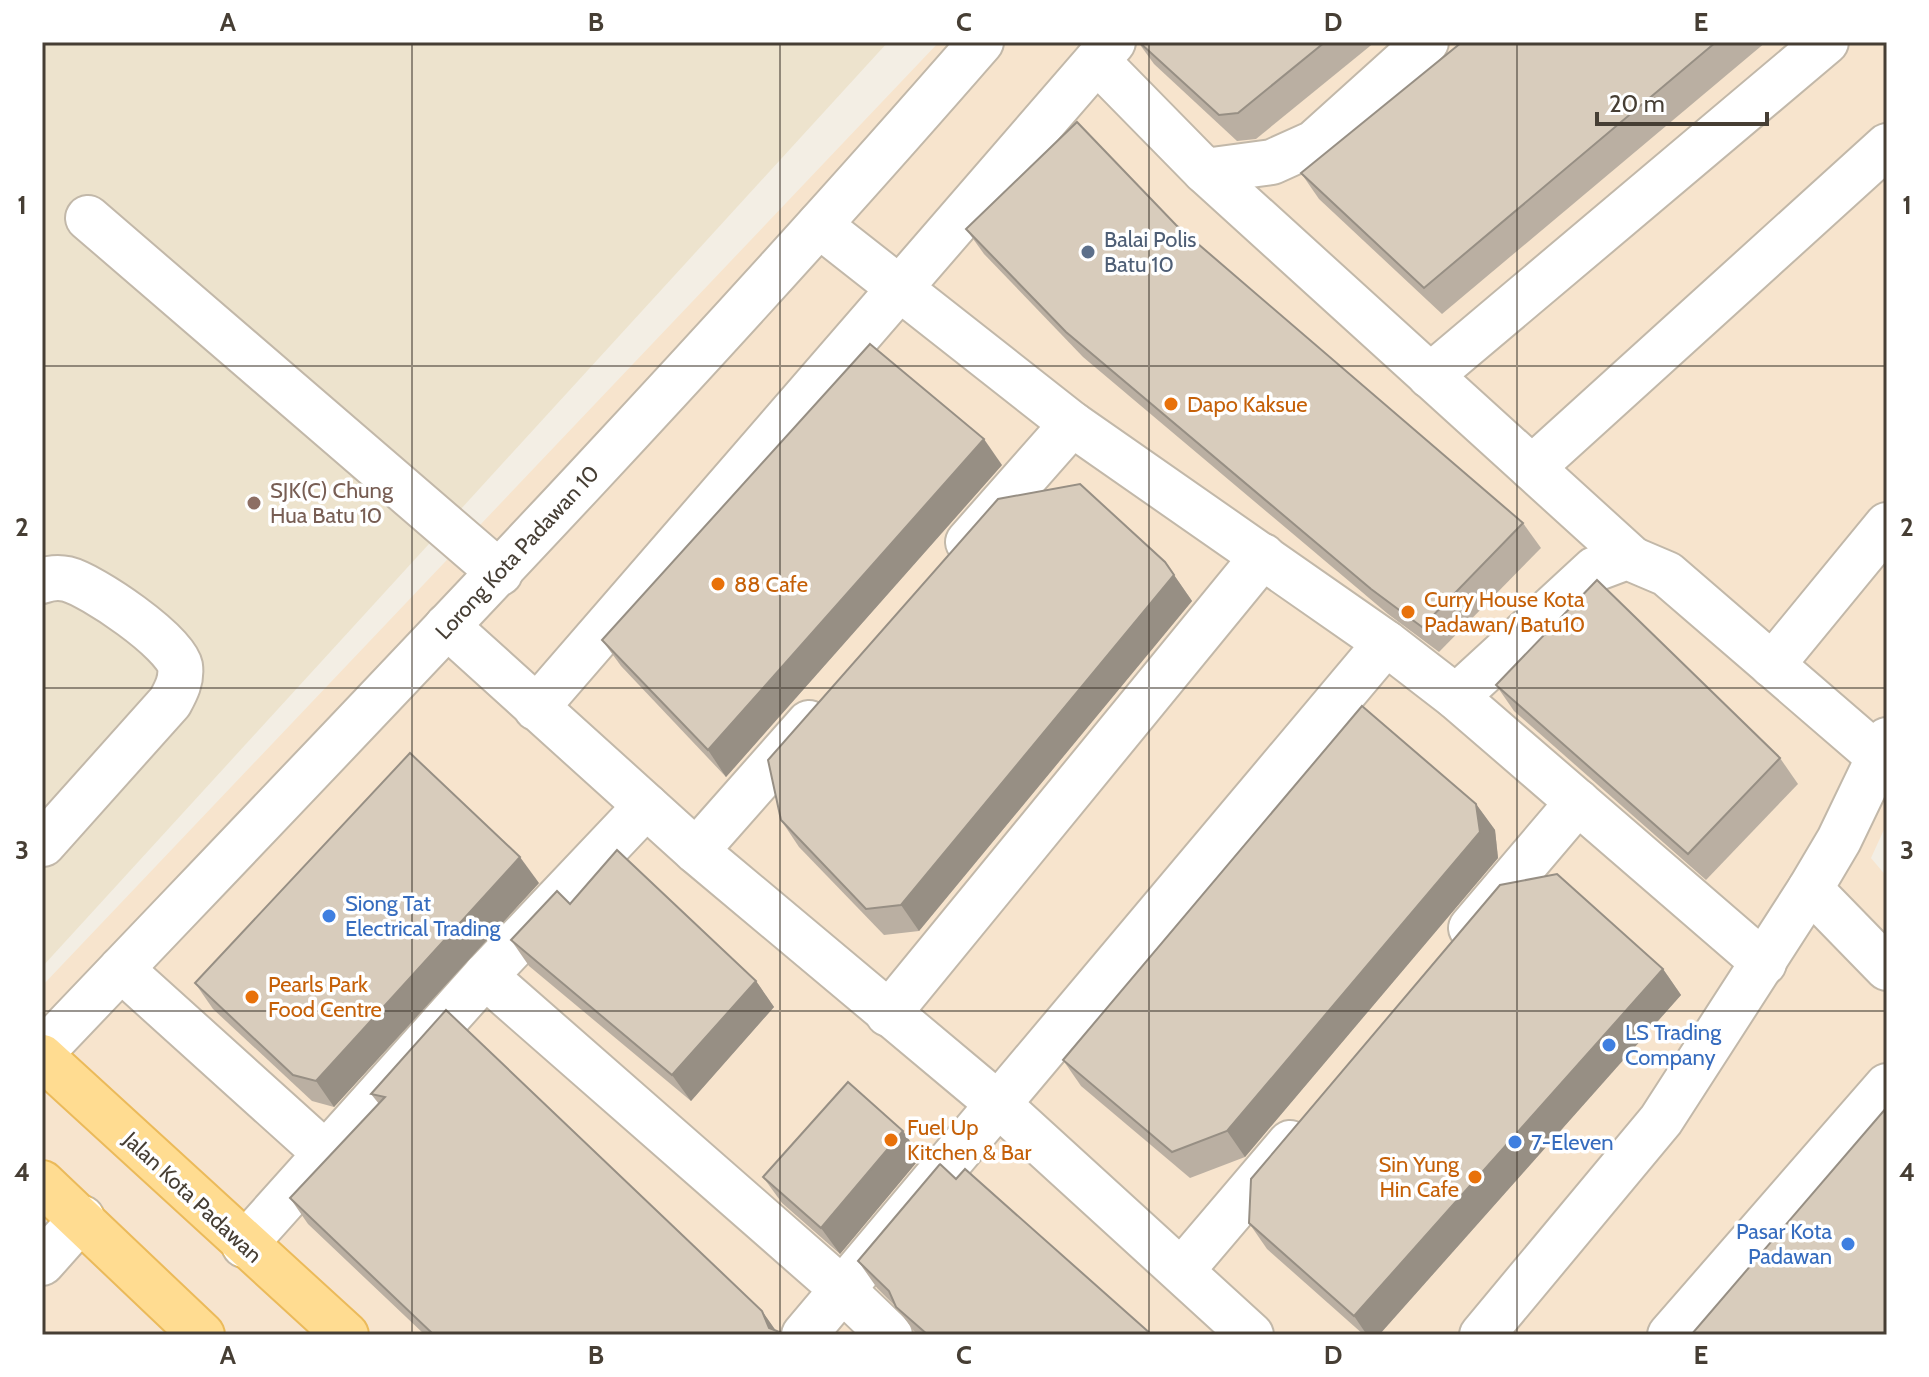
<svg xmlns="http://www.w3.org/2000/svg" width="1929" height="1377" font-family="Cabin,sans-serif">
<rect width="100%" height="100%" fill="#f3eee4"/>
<!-- commercial -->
<polygon fill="#f7e4cd" points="939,42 1887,42 1887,823 1871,858 1887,877 1887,1335 42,1335 42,986"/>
<!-- education -->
<polygon fill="#ede3cd" points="42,42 888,42 43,966 42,965"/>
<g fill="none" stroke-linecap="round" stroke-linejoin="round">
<defs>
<g id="minor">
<polyline points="1097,61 1205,171 1272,162 1314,143 1426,42"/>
<polyline points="1205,171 1631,558"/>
<polyline points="88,218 500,573"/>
<polyline points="819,225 1072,424 1386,643 1456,697 1764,963"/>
<polyline points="1430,376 1826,42"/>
<polyline points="1532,468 1887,146"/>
<polyline points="968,542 1072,424"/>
<path d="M42,581c8,-3 16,-4 25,-2 25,6 108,63 113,87 2,14 -4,25 -10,36l-127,142"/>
<polyline points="447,626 696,851 998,1104 1251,1335"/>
<polyline points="1772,665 1887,525"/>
<polyline points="1456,697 1595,569 1627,557 1667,574 1879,757"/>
<polyline points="536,708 1113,42"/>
<polyline points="696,851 809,723"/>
<polyline points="1810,889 1887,968"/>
<polyline points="1471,928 1578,802"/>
<polyline points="121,969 326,1154"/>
<polyline points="485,976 842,1289 890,1335"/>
<polyline points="888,1014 1263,556"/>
<path d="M42,1052c317,-333 637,-663 939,-1010"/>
<polyline points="244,1245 485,976 646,806"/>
<polyline points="42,1263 82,1218"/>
<polyline points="1182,1270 1290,1143"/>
<polyline points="804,1335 1386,643"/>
<polyline points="1482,1335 1661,1120 1810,889 1839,840 1887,740"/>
<polyline points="1670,1335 1887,1086"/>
</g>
<g id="major">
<polyline points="42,1057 346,1335"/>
<polyline points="42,1183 202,1335"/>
</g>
</defs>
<!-- minor casing -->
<use href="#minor" stroke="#c2b8a9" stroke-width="48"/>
<!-- major casing -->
<use href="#major" stroke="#ebba5a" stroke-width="48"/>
<!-- minor -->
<use href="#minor" stroke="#fff" stroke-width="44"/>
<!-- major -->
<use href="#major" stroke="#ffdc91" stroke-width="44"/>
</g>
<!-- wall -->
<g fill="#baafa2">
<polygon points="1138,42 1375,42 1256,139 1237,141 1154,64"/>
<polygon points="1462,42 1766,42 1442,314 1319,199 1301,173"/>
<polygon points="1176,225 1523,523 1541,548 1439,652 1388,614 1083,357 984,254 966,229"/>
<polygon points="1002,465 726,777 621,666 602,640"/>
<polygon points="1165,562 1192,601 919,931 884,935 799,847 781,820"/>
<polygon points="1496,685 1780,758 1798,784 1706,880 1514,711"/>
<polygon points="1476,804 1495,830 1498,858 1245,1157 1190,1178 1081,1086 1063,1060"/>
<polygon points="539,883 334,1107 312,1101 213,1009 195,983"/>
<polygon points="570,904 756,981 774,1007 691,1101 529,966 511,940"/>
<polygon points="1663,969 1681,995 1379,1335 1364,1335 1267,1249 1249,1223"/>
<polygon points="446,1010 762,1311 775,1330 787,1335 425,1335 308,1224 290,1198 379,1104 371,1094"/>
<polygon points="921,1157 840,1254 782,1203 763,1177"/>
<polygon points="956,1179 1152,1335 917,1335 895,1306 877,1288 858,1261"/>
</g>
<!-- shaded-wall -->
<g fill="#978f84">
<polygon points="984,439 1002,465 726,777 708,750"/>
<polygon points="1165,562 1192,601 919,931 901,905"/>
<polygon points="1476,804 1495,830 1498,858 1245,1157 1227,1131"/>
<polygon points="520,857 539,883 334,1107 316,1081"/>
<polygon points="1663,969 1681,995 1379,1335 1367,1335 1354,1316"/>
<polygon points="756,981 774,1007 691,1101 672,1075"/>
<polygon points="903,1131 921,1157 840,1254 821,1228"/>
<polygon points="762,1311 779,1335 769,1328"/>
</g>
<!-- building -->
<g fill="#d8ccbc" stroke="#978f84" stroke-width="2">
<polygon points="1139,42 1325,42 1238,113 1219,115"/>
<polygon points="1462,42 1716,42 1424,288 1301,173"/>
<polygon points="1077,122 1176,225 1523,523 1422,627 1371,589 1066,332 966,229"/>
<polygon points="870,344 984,439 708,750 602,640"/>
<polygon points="1080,484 1165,562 1174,575 901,905 866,909 781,820 768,760 998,499"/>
<polygon points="1597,580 1780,758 1688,854 1496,685"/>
<polygon points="1362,706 1476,804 1480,832 1227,1131 1172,1152 1063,1060"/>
<polygon points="410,753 520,857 316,1081 293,1075 195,983"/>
<polygon points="617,850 756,981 672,1075 511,940 557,891 570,904"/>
<polygon points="1557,874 1663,969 1354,1316 1249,1223 1251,1179 1500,885"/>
<polygon points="446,1010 762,1311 769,1328 787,1335 434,1335 290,1198 385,1097 371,1094"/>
<polygon points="848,1082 903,1131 821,1228 763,1177"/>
<polygon points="1887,1107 1887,1335 1691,1335"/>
<polygon points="940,1164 956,1179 965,1169 1152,1335 928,1335 896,1307 889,1291 858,1261"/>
</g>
<!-- grid -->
<path fill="none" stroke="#463e34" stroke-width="2" stroke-opacity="0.55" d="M412,42v1293M780,42v1293M1149,42v1293M1517,42v1293M42,366h1845M42,688h1845M42,1011h1845"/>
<!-- markers -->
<circle fill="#5c6f8a" stroke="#fff" stroke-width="3" cx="1088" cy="252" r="8"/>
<g fill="#e8710a" stroke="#fff" stroke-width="3">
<circle cx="1171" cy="404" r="8"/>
<circle cx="718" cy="584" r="8"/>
<circle cx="1408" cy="612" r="8"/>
<circle cx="252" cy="997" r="8"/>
<circle cx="891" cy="1140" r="8"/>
<circle cx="1475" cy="1177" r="8"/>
</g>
<circle fill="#8d6e63" stroke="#fff" stroke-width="3" cx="254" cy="503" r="8"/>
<g fill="#3f7fe0" stroke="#fff" stroke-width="3">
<circle cx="329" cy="916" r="8"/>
<circle cx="1609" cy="1045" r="8"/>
<circle cx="1515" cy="1142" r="8"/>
<circle cx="1848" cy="1244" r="8"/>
</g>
<g text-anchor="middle" stroke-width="7" stroke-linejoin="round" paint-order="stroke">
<!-- service labels -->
<g font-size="22" fill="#4e5e75" stroke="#fff" text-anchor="start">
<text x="1104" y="247">Balai Polis<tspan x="1104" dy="25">Batu 10</tspan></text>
</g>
<!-- food labels -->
<g font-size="22" fill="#c56008" stroke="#fff" text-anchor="start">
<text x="1187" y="412">Dapo Kaksue</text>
<text x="734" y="592">88 Cafe</text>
<text x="1424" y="607">Curry House Kota<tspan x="1424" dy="25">Padawan/ Batu10</tspan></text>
<text x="268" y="992">Pearls Park<tspan x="268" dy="25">Food Centre</tspan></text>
<text x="907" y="1135">Fuel Up<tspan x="907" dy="25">Kitchen &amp; Bar</tspan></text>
<text x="1459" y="1172" text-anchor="end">Sin Yung<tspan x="1459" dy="25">Hin Cafe</tspan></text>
</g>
<!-- education labels -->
<g font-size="22" fill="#785e54" stroke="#fff" text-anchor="start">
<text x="270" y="498">SJK(C) Chung<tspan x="270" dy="25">Hua Batu 10</tspan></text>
</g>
<!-- street labels -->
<g font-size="22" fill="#463e34" stroke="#fff">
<text transform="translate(517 552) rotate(-47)" y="8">Lorong Kota Padawan 10</text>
<text transform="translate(193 1197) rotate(43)" y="8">Jalan Kota Padawan</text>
</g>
<!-- shop labels -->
<g font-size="22" fill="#366cbe" stroke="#fff" text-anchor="start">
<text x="345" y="911">Siong Tat<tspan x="345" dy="25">Electrical Trading</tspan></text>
<text x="1625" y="1040">LS Trading<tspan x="1625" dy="25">Company</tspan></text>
<text x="1531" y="1150">7-Eleven</text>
<text x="1832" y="1239" text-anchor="end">Pasar Kota<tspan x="1832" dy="25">Padawan</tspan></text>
</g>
</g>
<!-- border -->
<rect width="1929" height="1377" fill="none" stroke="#ffffff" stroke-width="88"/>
<!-- scale -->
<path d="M1597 112v12h170v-12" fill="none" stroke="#463e34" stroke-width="4"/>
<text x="1609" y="112" font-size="24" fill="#463e34" stroke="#ffffff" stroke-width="6" paint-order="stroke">20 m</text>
<rect x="44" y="44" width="1841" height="1289" fill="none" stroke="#463e34" stroke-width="3"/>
<g font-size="26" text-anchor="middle" font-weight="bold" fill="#463e34">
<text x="228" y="31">A</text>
<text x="596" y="31">B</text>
<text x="964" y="31">C</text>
<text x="1333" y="31">D</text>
<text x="1701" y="31">E</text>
<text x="22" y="214">1</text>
<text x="1907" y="214">1</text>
<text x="22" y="536">2</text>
<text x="1907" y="536">2</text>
<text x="22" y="859">3</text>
<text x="1907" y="859">3</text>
<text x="22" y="1181">4</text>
<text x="1907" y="1181">4</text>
<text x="228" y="1364">A</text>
<text x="596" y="1364">B</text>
<text x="964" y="1364">C</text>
<text x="1333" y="1364">D</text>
<text x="1701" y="1364">E</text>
</g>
</svg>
